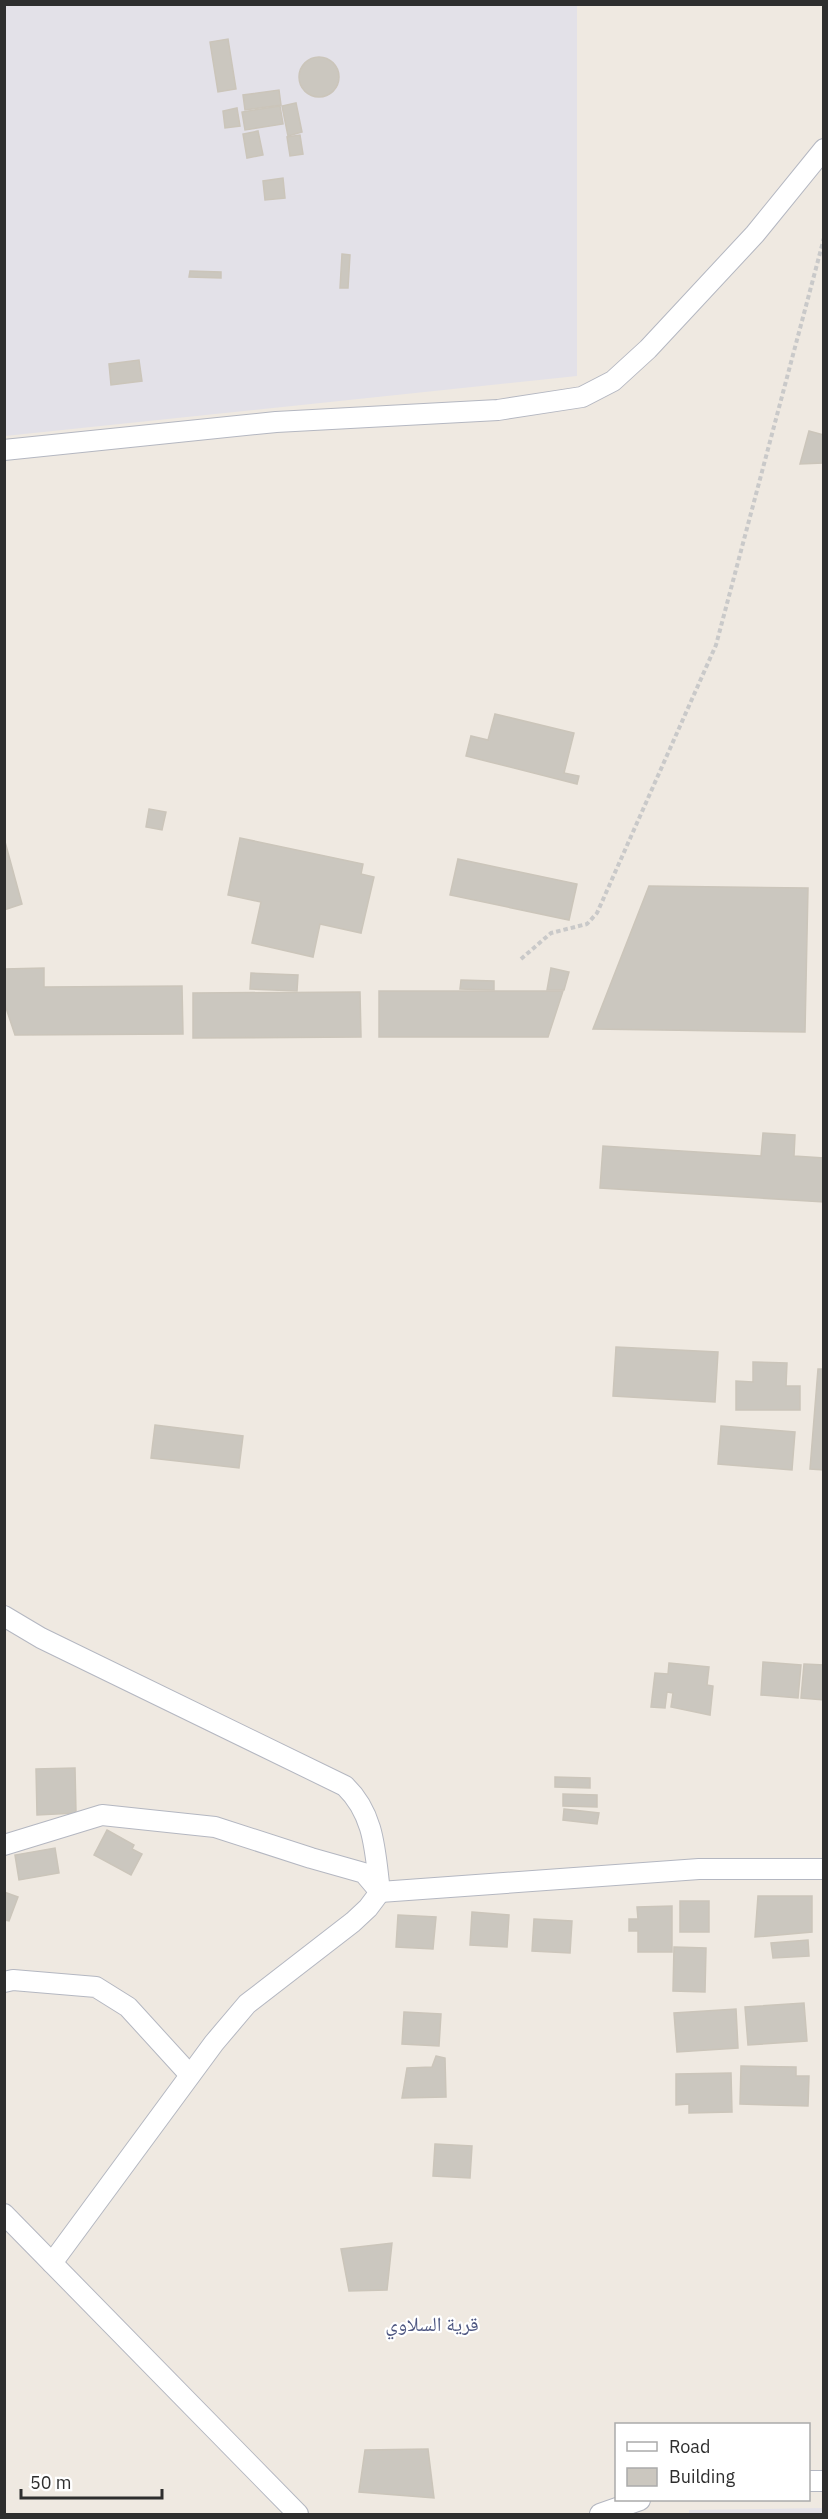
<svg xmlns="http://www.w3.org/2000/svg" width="828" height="2519" font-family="'IBM Plex Sans','Noto Naskh Arabic',sans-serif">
<rect width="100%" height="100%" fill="#efe9e1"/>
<!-- industrial -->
<g fill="#e3e1e8">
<polygon points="4,5 577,5 577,376 5,436"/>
<polygon points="823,2508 823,2514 689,2514 689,2510"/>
</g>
<!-- building -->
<g fill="#cbc7bf" stroke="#cbc5ba" stroke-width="1.5">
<polygon points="228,39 236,89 218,92 210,42"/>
<circle cx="319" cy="77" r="20"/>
<polygon points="279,90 281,105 245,110 243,95"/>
<polygon points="296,103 302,132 288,136 282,106"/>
<polygon points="280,106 283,124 245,130 242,112"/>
<polygon points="237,108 240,126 225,128 223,111"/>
<polygon points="258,131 263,155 247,158 243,134"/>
<polygon points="300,135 303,154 290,156 287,137"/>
<polygon points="283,178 285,198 265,200 263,181"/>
<polygon points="342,254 350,255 348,288 340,288"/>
<polygon points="190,271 221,272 221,278 189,277"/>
<polygon points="139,360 142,381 111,385 109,364"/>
<polygon points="809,431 824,435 823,463 800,464"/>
<polygon points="495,714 574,733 564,773 579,776 577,784 466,756 471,736 488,740"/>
<polygon points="149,809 166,812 162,830 146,827"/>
<polygon points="4,838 22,904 4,910"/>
<polygon points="240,838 363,864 361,874 374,877 361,933 320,924 313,957 252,943 261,902 228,895"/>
<polygon points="458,859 577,884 569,920 450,895"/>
<polygon points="649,886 808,888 805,1032 593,1029"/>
<polygon points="44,968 44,987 182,986 183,1034 15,1035 4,1002 4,969"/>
<polygon points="551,968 569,972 564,990 547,990"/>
<polygon points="251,973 298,975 297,991 250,989"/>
<polygon points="461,980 494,981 494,990 460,989"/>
<polygon points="379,991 563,991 548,1037 379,1037"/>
<polygon points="360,992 361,1037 193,1038 193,993"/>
<polygon points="763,1133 795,1135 794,1156 824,1158 824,1202 600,1188 603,1146 761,1156"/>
<polygon points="616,1347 718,1352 715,1402 613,1396"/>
<polygon points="753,1362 787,1363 786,1386 800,1386 800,1410 736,1410 736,1381 753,1382"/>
<polygon points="818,1369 824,1369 824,1470 810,1469"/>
<polygon points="155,1425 243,1436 239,1468 151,1458"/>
<polygon points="721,1426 795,1432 792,1470 718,1464"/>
<polygon points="763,1662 801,1665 798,1698 761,1695"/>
<polygon points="669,1663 709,1667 707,1685 713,1686 710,1715 671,1707 673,1693 667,1692 665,1708 651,1707 655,1673 668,1674"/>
<polygon points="804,1664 824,1665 824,1700 801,1698"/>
<polygon points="75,1768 76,1813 37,1815 36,1769"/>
<polygon points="555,1777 590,1778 590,1788 555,1787"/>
<polygon points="563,1794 597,1795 597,1807 563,1806"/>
<polygon points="564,1809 599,1813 597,1824 563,1820"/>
<polygon points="107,1830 134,1845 132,1849 142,1854 131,1875 94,1855"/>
<polygon points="55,1848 59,1873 19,1880 15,1855"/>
<polygon points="4,1892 18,1897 9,1921 4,1920"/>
<polygon points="758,1896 812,1896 812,1932 755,1937"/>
<rect x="680" y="1901" width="29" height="31"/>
<polygon points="672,1906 672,1952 638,1952 638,1931 629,1931 629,1919 638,1919 637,1907"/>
<polygon points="472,1912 509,1915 507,1947 470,1945"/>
<polygon points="398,1915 436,1917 433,1949 396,1947"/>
<polygon points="534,1919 572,1921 570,1953 532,1951"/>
<polygon points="808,1940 809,1956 773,1958 771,1943"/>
<polygon points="674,1947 706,1948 705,1992 673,1991"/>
<polygon points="804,2003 807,2041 748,2045 745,2007"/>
<polygon points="736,2009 738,2048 677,2052 674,2013"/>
<polygon points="404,2012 441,2014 439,2046 402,2044"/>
<polygon points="436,2056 445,2058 446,2097 402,2098 407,2068 432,2067"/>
<polygon points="741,2066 796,2067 796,2076 809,2076 808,2106 740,2104"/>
<polygon points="731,2073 732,2112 689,2113 689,2104 676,2105 676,2074"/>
<polygon points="435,2144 472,2146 470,2178 433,2176"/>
<polygon points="392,2243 387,2290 349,2291 341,2249"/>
<polygon points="428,2449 434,2498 359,2492 365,2450"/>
</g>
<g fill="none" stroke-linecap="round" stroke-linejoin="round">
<defs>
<g id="minor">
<polyline points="4,450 276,422 498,410 582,397 613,381 648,349 755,234 824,149"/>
<path d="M4,1616l37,22 304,148c30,29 30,66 35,106l-12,16 -15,14 -106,82 -33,39 -162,220"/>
<polyline points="4,1845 102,1815 215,1827 311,1858 364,1873 380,1892"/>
<polyline points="380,1892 699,1869 824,1869"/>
<polyline points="4,1982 13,1980 96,1987 128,2007 190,2075"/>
<polyline points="4,2214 298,2514"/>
<polyline points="808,2481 824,2481"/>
<polyline points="600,2514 640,2500"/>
</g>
</defs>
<!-- minor casing -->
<use href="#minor" stroke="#b4b7c1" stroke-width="22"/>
<!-- path -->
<polyline stroke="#c9c9c9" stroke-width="4" stroke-dasharray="4.5 3" stroke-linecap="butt" points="521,959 551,933 587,924 597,913 716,645 824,238"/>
<!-- minor -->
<use href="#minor" stroke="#fff" stroke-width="20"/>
</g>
<g text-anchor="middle" stroke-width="4.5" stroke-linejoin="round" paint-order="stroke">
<!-- quarter labels -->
<g font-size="20" fill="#4d5680" stroke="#fff">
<text x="432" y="2331">قرية السلاوي</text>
</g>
</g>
<!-- border -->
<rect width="828" height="2519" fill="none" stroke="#2e2e2e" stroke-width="12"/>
<!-- legend -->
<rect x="615" y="2423" width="195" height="78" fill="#ffffff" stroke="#ababab" stroke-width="1.5"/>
<rect x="627" y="2442" width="30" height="9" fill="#ffffff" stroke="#ababab" stroke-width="1.5"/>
<text x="669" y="2453" font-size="18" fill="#2e2e2e">Road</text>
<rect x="627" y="2468" width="30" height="18" fill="#cbc7bf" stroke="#ababab" stroke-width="1.5"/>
<text x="669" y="2483" font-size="18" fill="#2e2e2e">Building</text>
<!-- scale -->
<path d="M21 2489v9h141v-9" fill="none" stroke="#2e2e2e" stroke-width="3"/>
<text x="30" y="2489" font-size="18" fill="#2e2e2e" stroke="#ffffff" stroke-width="4.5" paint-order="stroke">50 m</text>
</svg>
